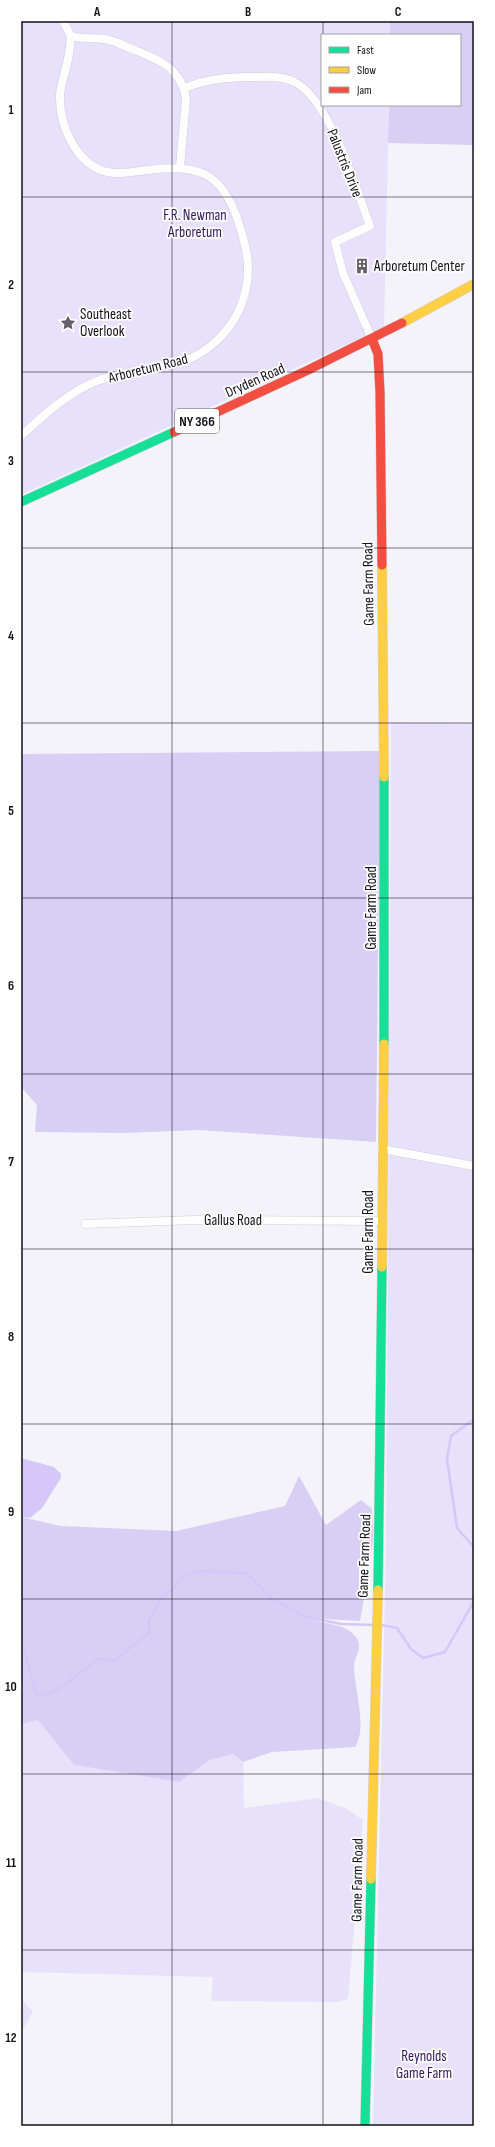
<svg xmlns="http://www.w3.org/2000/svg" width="495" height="2147" font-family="'Sofia Sans Condensed',sans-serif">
<rect width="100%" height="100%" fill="#f4f3f9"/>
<!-- green -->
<g fill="#e7e1fb">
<polygon points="21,21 474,21 460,35 322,35 322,105 389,105 384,327 21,495"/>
<polygon points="391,722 474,723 474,2126 373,2126 386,1549"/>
<polygon points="38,1719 74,1765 179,1782 210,1760 233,1754 243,1762 244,1808 318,1798 347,1809 363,1820 348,1999 338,2002 211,2001 213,1977 21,1972 21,1724"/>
<polygon points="21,1998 33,2012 21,2033"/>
</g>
<!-- forest -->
<g fill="#d8cff5">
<polygon points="390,21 474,21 474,145 388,143 389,105 460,105 460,35 390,35"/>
<polygon points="380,751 376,1142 199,1130 124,1133 35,1132 37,1105 21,1087 21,754"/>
<path d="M299,1476l27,49 35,-25 11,9c0,14 6,42 -8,52h-5v29l6,3 -5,28 -51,-3c15,6 38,6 47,19 8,10 -2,20 -2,29 0,22 14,62 1,81l-83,5 -29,10 -10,-8 -23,6 -31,22 -105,-17 -36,-45 -17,4v-207l40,9 115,5 109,-25z"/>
</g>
<!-- water -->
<polygon fill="#d5c8f8" points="21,1458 54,1467 61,1474 61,1478 42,1508 30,1518 21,1517"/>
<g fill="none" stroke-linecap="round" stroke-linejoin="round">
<!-- stream -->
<g stroke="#d5c8f8" stroke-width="2.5">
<polyline points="474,1419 451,1436 447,1459 457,1528 473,1546 474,1555"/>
<polyline points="381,1625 397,1628 411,1649 423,1658 445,1652 474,1601"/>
<path d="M21,1639l16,57c23,-3 43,-23 60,-37l17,2 35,-28v-13l14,-25 8,-4 12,-13 12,-7 52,2 25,26 35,18 34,7 33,1"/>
</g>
<defs>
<g id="street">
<path d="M63,21l8,15c14,4 21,1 34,3 11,2 21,8 32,12 24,9 45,19 49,48l-6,68"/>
<path d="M185,88c21,-9 42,-11 65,-11 16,0 34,-2 48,7 34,22 58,104 72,142l-35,16 8,31 29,66"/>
<path d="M21,436c23,-21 46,-43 76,-55 24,-9 47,-11 72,-16 37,-7 67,-36 76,-72 7,-25 1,-48 -7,-72 -16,-50 -42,-57 -90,-51 -11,1 -23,4 -34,3 -36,-3 -55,-46 -54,-78 1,-13 6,-24 8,-36 2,-8 2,-15 3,-23"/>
<polyline points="382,1149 474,1166"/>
<polyline points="85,1224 194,1220 382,1221"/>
</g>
<g id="fast">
<polyline points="21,502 174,432"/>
<polyline points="384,1044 384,777"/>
<polyline points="378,1590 382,1267"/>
<polyline points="365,2126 371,1879"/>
</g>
<g id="slow">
<polyline points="402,323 474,284"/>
<polyline points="382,565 384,777"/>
<polyline points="382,1267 384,1044"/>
<polyline points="371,1879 378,1590"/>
</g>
<g id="jam">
<polyline points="372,339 378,354 380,392 382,565"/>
<polyline points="174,432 306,371 402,323"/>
</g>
</defs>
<!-- street casing -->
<use href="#street" stroke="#d0ced6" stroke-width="9"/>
<!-- fast casing -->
<use href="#fast" stroke="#d0ced6" stroke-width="10"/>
<!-- slow casing -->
<use href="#slow" stroke="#d0ced6" stroke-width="10"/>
<!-- jam casing -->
<use href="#jam" stroke="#d0ced6" stroke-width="10"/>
<!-- street -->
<use href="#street" stroke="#fdfdfe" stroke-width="8"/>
<!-- fast -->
<use href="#fast" stroke="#16e098" stroke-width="9"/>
<!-- slow -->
<use href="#slow" stroke="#ffcf43" stroke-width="9"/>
<!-- jam -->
<use href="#jam" stroke="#f24e42" stroke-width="9"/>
</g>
<!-- grid -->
<path fill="none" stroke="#13101a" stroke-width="1" stroke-opacity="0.55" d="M172,21v2105M323,21v14M323,105v2021M21,197h453M21,372h453M21,548h453M21,723h453M21,898h453M21,1074h453M21,1249h453M21,1424h453M21,1599h453M21,1774h453M21,1950h453"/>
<!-- icons -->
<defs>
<symbol id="building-bare" viewBox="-9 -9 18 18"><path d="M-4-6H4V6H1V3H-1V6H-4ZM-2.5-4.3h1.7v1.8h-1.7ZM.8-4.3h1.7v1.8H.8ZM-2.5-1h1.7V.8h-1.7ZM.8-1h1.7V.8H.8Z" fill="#625f68" stroke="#fff" stroke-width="2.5" paint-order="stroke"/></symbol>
<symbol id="sight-bare" viewBox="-9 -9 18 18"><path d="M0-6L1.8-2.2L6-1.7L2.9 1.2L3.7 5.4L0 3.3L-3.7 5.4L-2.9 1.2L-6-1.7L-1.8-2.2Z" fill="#625f68" stroke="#fff" stroke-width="2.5" paint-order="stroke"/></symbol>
</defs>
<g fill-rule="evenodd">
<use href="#building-bare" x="351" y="255" width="22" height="22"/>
<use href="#sight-bare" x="57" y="312" width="22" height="22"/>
</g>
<g text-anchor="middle" stroke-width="3.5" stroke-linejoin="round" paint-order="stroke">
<!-- shield labels -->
<rect fill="#fff" stroke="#5a585f" stroke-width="1" x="175" y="409" width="44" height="24" rx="3"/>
<g font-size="14" font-weight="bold" fill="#13101a">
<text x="197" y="426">NY 366</text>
</g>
<!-- street labels -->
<g font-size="15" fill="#13101a" stroke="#fff">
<text transform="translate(345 163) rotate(68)" y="5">Palustris Drive</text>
<text transform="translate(148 368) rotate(-14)" y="5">Arboretum Road</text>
<text transform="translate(255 380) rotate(-24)" y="5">Dryden Road</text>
<text transform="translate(368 584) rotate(-91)" y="5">Game Farm Road</text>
<text transform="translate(371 908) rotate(-90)" y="5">Game Farm Road</text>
<text x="233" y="1225">Gallus Road</text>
<text transform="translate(368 1232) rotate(-90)" y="5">Game Farm Road</text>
<text transform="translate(364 1556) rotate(-88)" y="5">Game Farm Road</text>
<text transform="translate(357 1880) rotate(-89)" y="5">Game Farm Road</text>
</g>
<!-- park labels -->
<g font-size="15" fill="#34155f" stroke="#fff">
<text x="195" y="220">F.R. Newman<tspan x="195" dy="17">Arboretum</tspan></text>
<text x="424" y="2061">Reynolds<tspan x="424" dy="17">Game Farm</tspan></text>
</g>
<!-- poi labels -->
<g font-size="15" fill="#13101a" stroke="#fff" text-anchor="start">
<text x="374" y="271">Arboretum Center</text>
<text x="80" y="319">Southeast<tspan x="80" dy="17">Overlook</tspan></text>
</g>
</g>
<!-- border -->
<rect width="495" height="2147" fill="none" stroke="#ffffff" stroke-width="44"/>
<!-- legend -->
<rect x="321" y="34" width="140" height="72" fill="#ffffff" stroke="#a19fa3"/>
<rect x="329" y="47" width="20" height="6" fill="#16e098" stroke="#a19fa3"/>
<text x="357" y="54" font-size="12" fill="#13101a">Fast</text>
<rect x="329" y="67" width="20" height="6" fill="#ffcf43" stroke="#a19fa3"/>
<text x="357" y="74" font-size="12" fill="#13101a">Slow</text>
<rect x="329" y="87" width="20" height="6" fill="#f24e42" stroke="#a19fa3"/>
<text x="357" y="94" font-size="12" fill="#13101a">Jam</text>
<rect x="22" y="22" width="451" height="2103" fill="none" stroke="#13101a" stroke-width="1.5"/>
<g font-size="13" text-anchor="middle" font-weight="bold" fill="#13101a">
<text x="97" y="16">A</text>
<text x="248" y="16">B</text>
<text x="398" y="16">C</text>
<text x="11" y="114">1</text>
<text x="11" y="289">2</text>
<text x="11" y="465">3</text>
<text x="11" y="640">4</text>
<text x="11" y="815">5</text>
<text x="11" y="990">6</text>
<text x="11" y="1166">7</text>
<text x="11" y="1341">8</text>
<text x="11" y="1516">9</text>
<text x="11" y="1691">10</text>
<text x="11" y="1867">11</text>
<text x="11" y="2042">12</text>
</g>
</svg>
